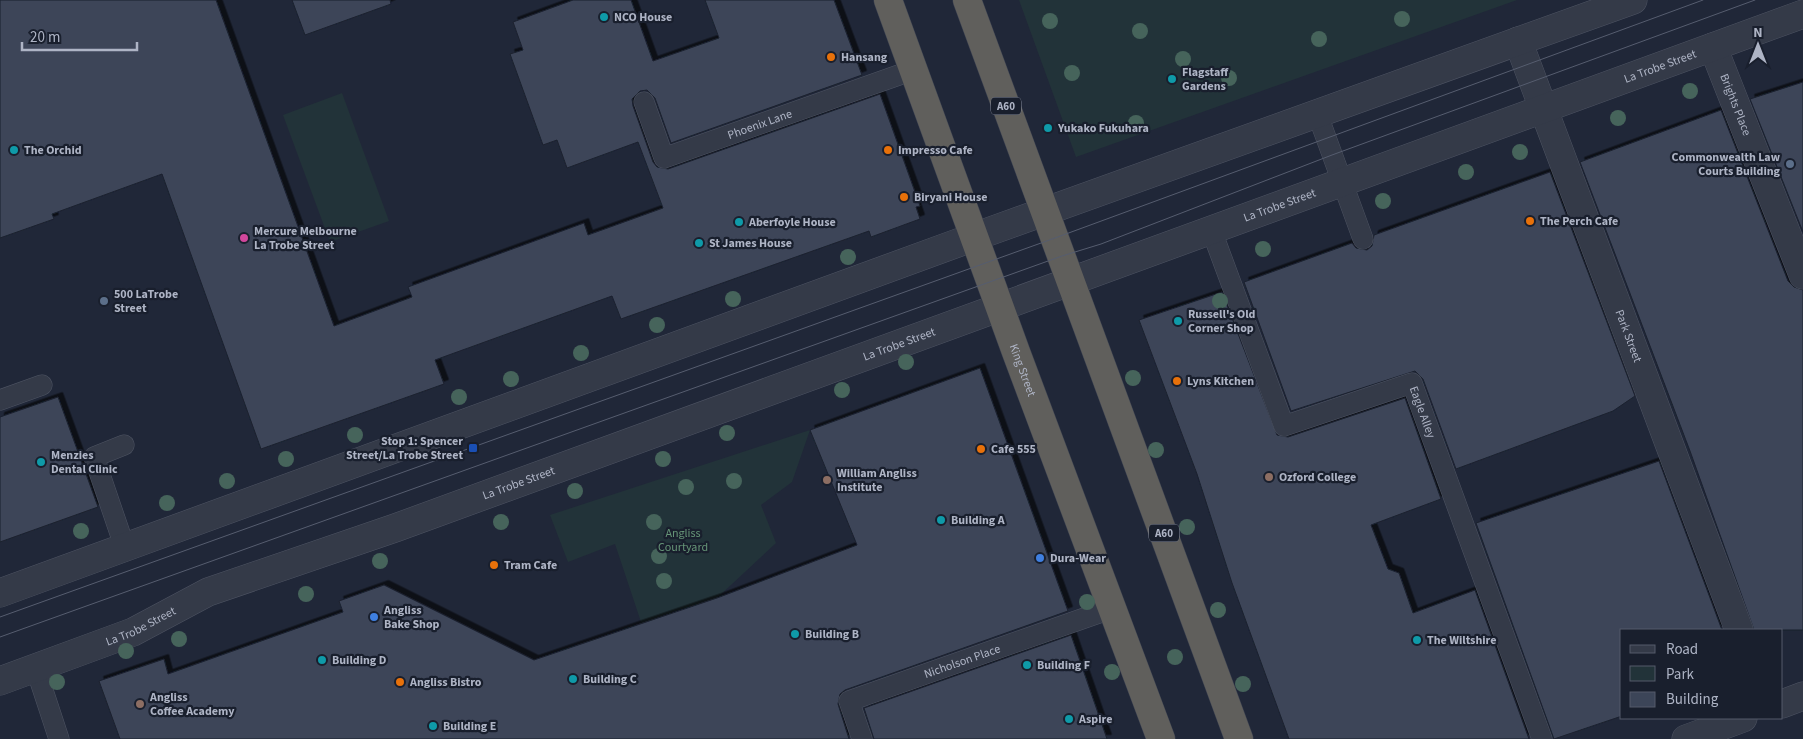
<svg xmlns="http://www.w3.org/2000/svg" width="1803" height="739" font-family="'Source Sans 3',sans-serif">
<defs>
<filter id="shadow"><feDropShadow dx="4.5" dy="-4.5" stdDeviation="0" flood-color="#0009"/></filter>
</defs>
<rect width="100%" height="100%" fill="#202738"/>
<!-- green -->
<g fill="#223339">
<polygon points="1019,0 1517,0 1076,157"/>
<polygon points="342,93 389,221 330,242 283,115"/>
<polygon points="810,430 792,482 761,505 776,543 717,598 642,625 615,544 568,562 550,515"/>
</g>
<!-- building -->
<g fill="#3c4558" stroke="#1b212f" filter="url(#shadow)">
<polygon points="0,0 216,0 334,326 412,297 408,287 584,223 588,235 663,208 638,142 567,168 557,140 543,145 510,54 523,50 513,22 573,0 631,0 653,61 719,38 705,0 834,0 862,75 671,143 655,98 647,90 640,91 632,99 633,106 653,162 657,167 668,169 880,94 920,206 916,207 920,219 871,237 869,231 621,319 612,296 435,360 444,384 261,449 162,174 52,214 54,219 0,238"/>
<polygon points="292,0 390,0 391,4 305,35"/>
<polygon points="1803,82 1803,232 1750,99"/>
<polygon points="1721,110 1788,281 1794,287 1803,290 1803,630 1754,630 1690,451 1580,162"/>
<polygon points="1550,172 1635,396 1613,411 1456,469 1423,379 1415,371 1291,411 1244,282 1352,243 1356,248 1367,250 1372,246 1374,235"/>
<polygon points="1222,292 1277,435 1288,437 1405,398 1441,499 1371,525 1388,569 1399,573 1413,613 1475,590 1529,739 1289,739 1232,583 1197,474 1139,320"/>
<polygon points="980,368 1068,611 845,690 840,694 838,704 849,739 120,739 99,681 164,659 168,674 343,612 339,601 384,585 534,660 717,598 857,545 810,430"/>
<polygon points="58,397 98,507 0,542 0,417"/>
<polygon points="1659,461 1722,630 1622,630 1622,716 1554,739 1476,523"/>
<polygon points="1071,635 1107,739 874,739 864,708"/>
</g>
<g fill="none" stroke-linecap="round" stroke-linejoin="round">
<defs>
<g id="service">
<path id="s1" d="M644,102l20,56 249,-88"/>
<polyline points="1317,113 1363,239"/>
<path id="s2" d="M1211,229l73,197 128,-43 130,356"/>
<polyline points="0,400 42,385"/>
<polyline points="124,445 94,457 125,548"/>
<polyline points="36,669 59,739"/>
<path id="s3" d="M862,739l-13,-38 264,-93"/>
</g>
<g id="pedestrian">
<path id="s4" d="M1713,47l90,228"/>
</g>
<g id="minor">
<path id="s5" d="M1518,41l221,589"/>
<polyline points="1782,704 1803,696"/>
<polyline points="1686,739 1743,718"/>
</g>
<g id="tertiary">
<polyline points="0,593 974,237 1633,0"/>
<path id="s6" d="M0,681l133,-49 75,-40 187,-64 1408,-514"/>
</g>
<g id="trunk">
<path id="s7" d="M888,0l128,352 145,387"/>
<polyline points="967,0 1239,739"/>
</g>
</defs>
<!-- service casing -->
<use href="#service" stroke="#4e5463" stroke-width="21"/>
<!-- pedestrian casing -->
<use href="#pedestrian" stroke="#4e5463" stroke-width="29"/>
<!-- minor casing -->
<use href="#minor" stroke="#4e5463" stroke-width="29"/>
<!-- tertiary casing -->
<use href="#tertiary" stroke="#4e5463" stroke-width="29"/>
<!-- trunk casing -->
<use href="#trunk" stroke="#3b4150" stroke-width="29"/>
<!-- service -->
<use href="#service" stroke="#343a48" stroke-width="20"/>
<!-- pedestrian -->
<use href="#pedestrian" stroke="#343a48" stroke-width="28"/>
<!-- minor -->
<use href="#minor" stroke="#343a48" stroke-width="28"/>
<!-- tertiary -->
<use href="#tertiary" stroke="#343a48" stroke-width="28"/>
<!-- trunk -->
<use href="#trunk" stroke="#605f5c" stroke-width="28"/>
<!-- tram -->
<g stroke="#565d6f" stroke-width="1">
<polyline points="0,617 1055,238 1703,0"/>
<polyline points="0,637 1062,256 1101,244 1332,155 1755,0"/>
</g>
</g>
<!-- trees -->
<g fill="#46645b">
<circle cx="1402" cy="19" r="8"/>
<circle cx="1050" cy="21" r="8"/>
<circle cx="1140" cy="31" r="8"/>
<circle cx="1319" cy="39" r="8"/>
<circle cx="1183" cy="59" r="8"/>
<circle cx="1072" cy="73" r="8"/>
<circle cx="1229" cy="78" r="8"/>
<circle cx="1690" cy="91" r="8"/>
<circle cx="1618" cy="118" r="8"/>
<circle cx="1136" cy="123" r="8"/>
<circle cx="1520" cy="152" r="8"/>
<circle cx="1466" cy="172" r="8"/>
<circle cx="1383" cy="201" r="8"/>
<circle cx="1263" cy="249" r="8"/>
<circle cx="848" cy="257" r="8"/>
<circle cx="733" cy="299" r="8"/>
<circle cx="1220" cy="301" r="8"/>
<circle cx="657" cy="325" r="8"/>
<circle cx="581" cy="353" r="8"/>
<circle cx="906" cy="362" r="8"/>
<circle cx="1133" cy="378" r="8"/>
<circle cx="511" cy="379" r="8"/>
<circle cx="842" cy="390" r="8"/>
<circle cx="459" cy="397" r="8"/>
<circle cx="727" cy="433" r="8"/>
<circle cx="355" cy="435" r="8"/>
<circle cx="1156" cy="450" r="8"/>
<circle cx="286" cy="459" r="8"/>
<circle cx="663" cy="459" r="8"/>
<circle cx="227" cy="481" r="8"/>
<circle cx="734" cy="481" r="8"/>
<circle cx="686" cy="487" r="8"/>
<circle cx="575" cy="491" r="8"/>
<circle cx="167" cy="503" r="8"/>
<circle cx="501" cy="522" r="8"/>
<circle cx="654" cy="522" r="8"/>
<circle cx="1187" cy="527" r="8"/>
<circle cx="81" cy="531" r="8"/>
<circle cx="659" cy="556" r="8"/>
<circle cx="380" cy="561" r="8"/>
<circle cx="664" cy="581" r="8"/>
<circle cx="306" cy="594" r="8"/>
<circle cx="1087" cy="602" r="8"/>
<circle cx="1218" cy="610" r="8"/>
<circle cx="179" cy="639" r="8"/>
<circle cx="126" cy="651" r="8"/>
<circle cx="1175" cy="657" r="8"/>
<circle cx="1112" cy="672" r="8"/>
<circle cx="57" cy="682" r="8"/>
<circle cx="1243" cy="684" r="8"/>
</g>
<!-- markers -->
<g fill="#0f9aa8" stroke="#191f2d" stroke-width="2">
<circle cx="604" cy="17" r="5"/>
<circle cx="1172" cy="79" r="5"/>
<circle cx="1048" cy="128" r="5"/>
<circle cx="14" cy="150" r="5"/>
<circle cx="739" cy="222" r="5"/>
<circle cx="699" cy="243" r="5"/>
<circle cx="1178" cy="321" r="5"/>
<circle cx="41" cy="462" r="5"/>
<circle cx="941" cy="520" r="5"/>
<circle cx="795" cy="634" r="5"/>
<circle cx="1417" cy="640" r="5"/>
<circle cx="322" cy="660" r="5"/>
<circle cx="1027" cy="665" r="5"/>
<circle cx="573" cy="679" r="5"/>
<circle cx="1069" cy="719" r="5"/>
<circle cx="433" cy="726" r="5"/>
</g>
<g fill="#e8710a" stroke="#191f2d" stroke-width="2">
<circle cx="831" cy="57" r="5"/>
<circle cx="888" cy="150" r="5"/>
<circle cx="904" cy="197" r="5"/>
<circle cx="1530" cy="221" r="5"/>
<circle cx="1177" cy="381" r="5"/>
<circle cx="981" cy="449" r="5"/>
<circle cx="494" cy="565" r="5"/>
<circle cx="400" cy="682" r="5"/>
</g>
<g fill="#5c6f8a" stroke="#191f2d" stroke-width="2">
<circle cx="1790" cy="164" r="5"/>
<circle cx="104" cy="301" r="5"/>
</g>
<circle fill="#d1479c" stroke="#191f2d" stroke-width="2" cx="244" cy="238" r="5"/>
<rect fill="#1a4fb4" stroke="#191f2d" stroke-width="2" x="468" y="443" width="10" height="10" rx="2.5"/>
<g fill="#8d6e63" stroke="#191f2d" stroke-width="2">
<circle cx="1269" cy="477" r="5"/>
<circle cx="827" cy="480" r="5"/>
<circle cx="140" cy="704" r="5"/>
</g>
<g fill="#3f7fe0" stroke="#191f2d" stroke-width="2">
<circle cx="1040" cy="558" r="5"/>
<circle cx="374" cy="617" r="5"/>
</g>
<g text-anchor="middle" stroke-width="4.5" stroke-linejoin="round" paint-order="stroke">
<!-- shield labels -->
<g fill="#191f2d" stroke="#818797" stroke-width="1">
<rect x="991" y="97.5" width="30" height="17" rx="4"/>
<rect x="1149" y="524.5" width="30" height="17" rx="4"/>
</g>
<g font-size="11" font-weight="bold" fill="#aeb4c5">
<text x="1006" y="110">A60</text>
<text x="1164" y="537">A60</text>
</g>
<!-- poi labels -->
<g font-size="12" font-weight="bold" fill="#aeb4c5" stroke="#191f2d" text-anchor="start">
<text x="614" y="21">NCO House</text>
<text x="841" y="61">Hansang</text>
<text x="1182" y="76">Flagstaff<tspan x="1182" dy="14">Gardens</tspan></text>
<text x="1058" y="132">Yukako Fukuhara</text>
<text x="24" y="154">The Orchid</text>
<text x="898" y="154">Impresso Cafe</text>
<text x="1780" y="161" text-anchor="end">Commonwealth Law<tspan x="1780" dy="14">Courts Building</tspan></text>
<text x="914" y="201">Biryani House</text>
<text x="1540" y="225">The Perch Cafe</text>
<text x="749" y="226">Aberfoyle House</text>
<text x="254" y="235">Mercure Melbourne<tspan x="254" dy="14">La Trobe Street</tspan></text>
<text x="709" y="247">St James House</text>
<text x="114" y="298">500 LaTrobe<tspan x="114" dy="14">Street</tspan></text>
<text x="1188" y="318">Russell's Old<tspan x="1188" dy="14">Corner Shop</tspan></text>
<text x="1187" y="385">Lyns Kitchen</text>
<text x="463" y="445" text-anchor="end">Stop 1: Spencer<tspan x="463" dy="14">Street/La Trobe Street</tspan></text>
<text x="991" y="453">Cafe 555</text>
<text x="51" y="459">Menzies<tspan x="51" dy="14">Dental Clinic</tspan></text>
<text x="837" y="477">William Angliss<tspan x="837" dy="14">Institute</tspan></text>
<text x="1279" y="481">Ozford College</text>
<text x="951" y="524">Building A</text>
<text x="1050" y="562">Dura-Wear</text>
<text x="504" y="569">Tram Cafe</text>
<text x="384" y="614">Angliss<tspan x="384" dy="14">Bake Shop</tspan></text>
<text x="805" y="638">Building B</text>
<text x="1427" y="644">The Wiltshire</text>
<text x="332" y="664">Building D</text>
<text x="1037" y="669">Building F</text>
<text x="583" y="683">Building C</text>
<text x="410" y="686">Angliss Bistro</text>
<text x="150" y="701">Angliss<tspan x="150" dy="14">Coffee Academy</tspan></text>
<text x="1079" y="723">Aspire</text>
<text x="443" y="730">Building E</text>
</g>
<!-- street labels -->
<g font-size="12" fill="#aeb4c5" stroke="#191f2d">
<text dy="4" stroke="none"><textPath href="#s6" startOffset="1771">La Trobe Street</textPath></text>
<text dy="4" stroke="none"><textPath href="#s4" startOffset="62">Brights Place</textPath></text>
<text dy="4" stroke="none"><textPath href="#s1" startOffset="161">Phoenix Lane</textPath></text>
<text dy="4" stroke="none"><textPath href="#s6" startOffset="1366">La Trobe Street</textPath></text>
<text dy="4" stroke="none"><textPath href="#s5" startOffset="315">Park Street</textPath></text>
<text dy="4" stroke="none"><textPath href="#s6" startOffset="961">La Trobe Street</textPath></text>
<text dy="4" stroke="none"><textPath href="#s7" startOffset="394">King Street</textPath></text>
<text dy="4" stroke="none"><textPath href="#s2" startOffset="376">Eagle Alley</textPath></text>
<text dy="4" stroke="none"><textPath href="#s6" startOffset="556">La Trobe Street</textPath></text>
<text dy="4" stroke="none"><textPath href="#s6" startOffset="151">La Trobe Street</textPath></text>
<text dy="4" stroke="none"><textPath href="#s3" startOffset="160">Nicholson Place</textPath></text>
</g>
<!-- park labels -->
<g font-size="12" fill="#669577" stroke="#191f2d">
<text x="683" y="537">Angliss<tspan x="683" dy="14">Courtyard</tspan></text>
</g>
</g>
<!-- legend -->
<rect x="1620" y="629" width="162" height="90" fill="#191f2d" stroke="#555b6a"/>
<rect x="1630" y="645" width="25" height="8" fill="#343a48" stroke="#555b6a"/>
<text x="1666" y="654" font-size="15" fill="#aeb4c5">Road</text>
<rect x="1630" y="666" width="25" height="15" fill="#223339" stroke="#555b6a"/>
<text x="1666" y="679" font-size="15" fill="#aeb4c5">Park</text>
<rect x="1630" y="692" width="25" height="15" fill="#3c4558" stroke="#555b6a"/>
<text x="1666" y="704" font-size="15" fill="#aeb4c5">Building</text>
<!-- north arrow -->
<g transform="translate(1758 45)" stroke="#191f2d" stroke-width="4" paint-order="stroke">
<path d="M0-4L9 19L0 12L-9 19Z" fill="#aeb4c5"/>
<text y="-8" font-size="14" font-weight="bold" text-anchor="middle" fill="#aeb4c5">N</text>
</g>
<!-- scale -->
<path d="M22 42v8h115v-8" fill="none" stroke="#aeb4c5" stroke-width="2.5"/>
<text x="30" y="42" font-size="15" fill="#aeb4c5" stroke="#191f2d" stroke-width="4" paint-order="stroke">20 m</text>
</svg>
